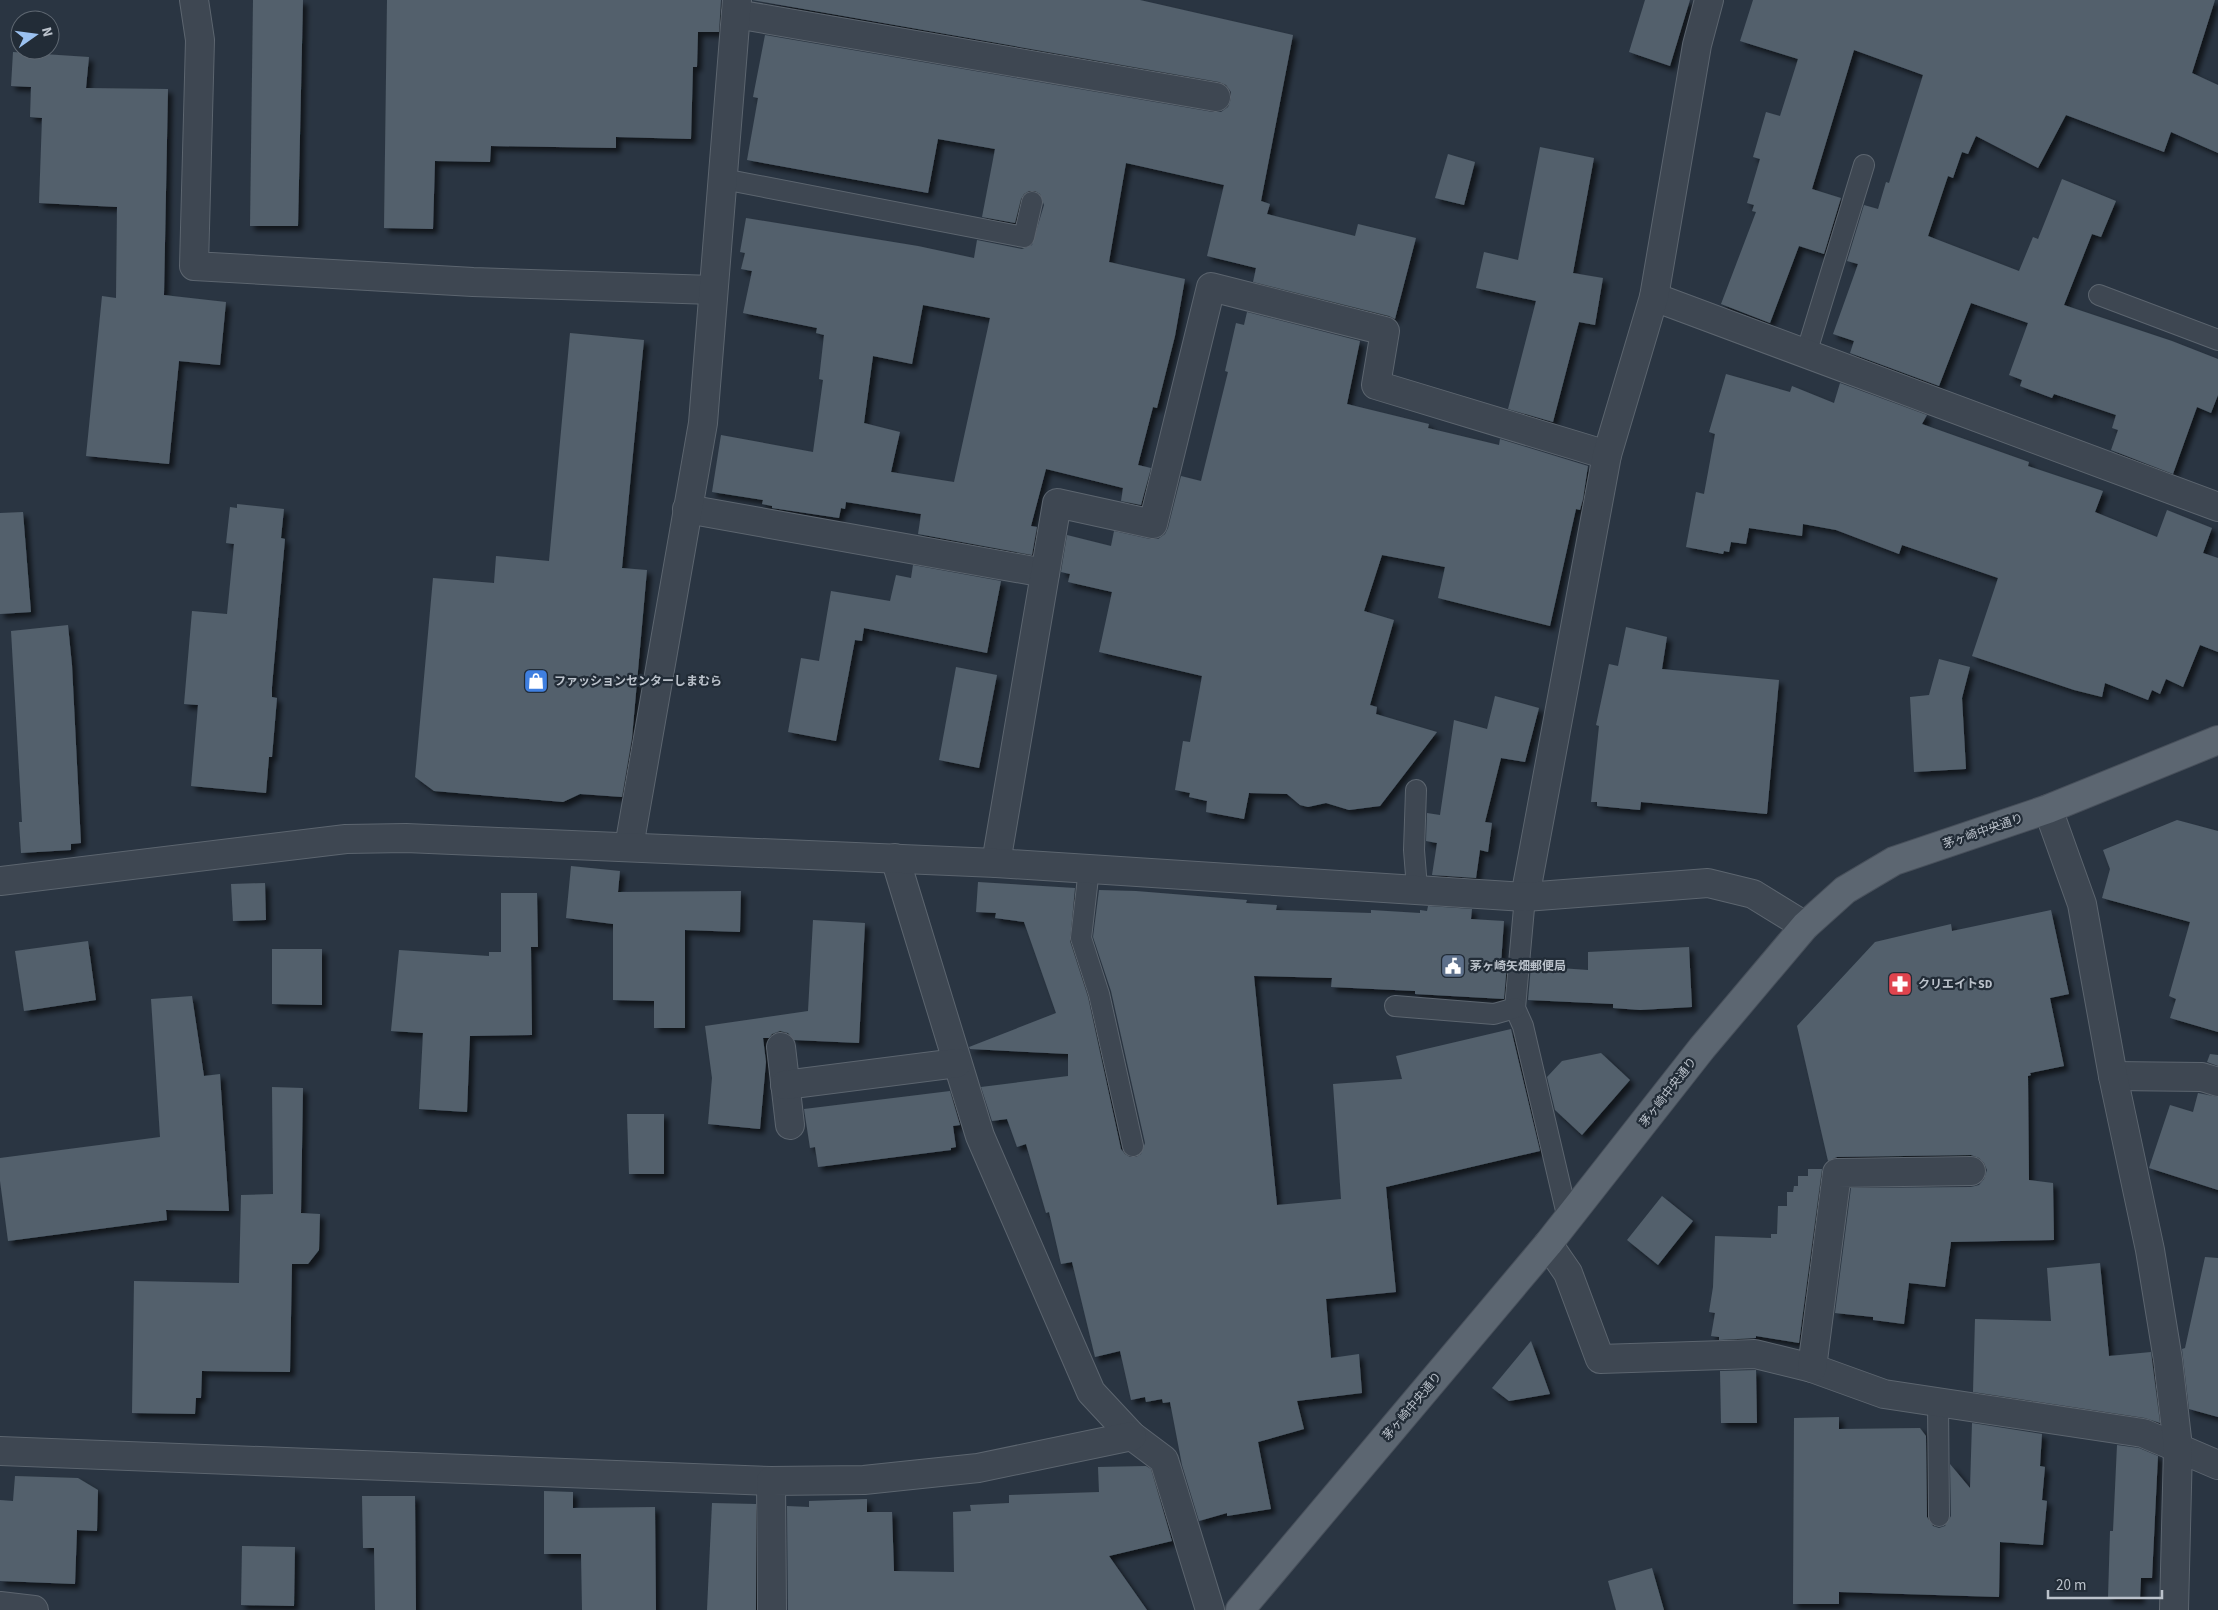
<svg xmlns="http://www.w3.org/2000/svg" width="2218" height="1610" font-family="'Source Sans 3','Noto Sans JP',sans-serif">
<defs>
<filter id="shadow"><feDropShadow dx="4.5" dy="4.5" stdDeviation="2.5" flood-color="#0009"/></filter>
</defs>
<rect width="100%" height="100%" fill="#2a3542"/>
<!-- building -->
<g fill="#53606c" fill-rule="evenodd" filter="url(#shadow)">
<polygon points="253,0 303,0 298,226 250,226"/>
<polygon points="387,0 721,0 719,32 698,32 697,67 693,67 691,139 616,137 616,148 491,146 490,162 435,161 433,229 384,228"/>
<path d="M752,0h388l153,35 -32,166 9,3 -3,10 88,22 3,-12 58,14 -21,81 -6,-3 -136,-34 3,-14 -49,-12 17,-71 -98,-22 -17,99 76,17 -10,57 -18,72 -4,-1 -15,58 13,3 -10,37 -20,-4 2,-13 -77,-19 -15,57 6,1 -5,28 -114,-21 3,-20 -75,-12 -1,7 -4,-1 -2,10 -67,-10v-2l-10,-2 1,-4 -51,-8 9,-57 92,17 10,-72 -4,-1 5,-44 -8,-2 1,-5 -74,-15 9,-42 -11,-2 4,-16 -5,-1 6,-34 172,28 56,12 3,-18 45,9 10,-4 12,-40 -4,-11 -5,-3h-6l-5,3 -3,5 -6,24 -33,-6 13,-68 -57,-10 -10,54 -181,-33 11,-62 -5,-1 12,-62 448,77h8l7,-5 3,-8v-7l-5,-7 -7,-3zM923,305l67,13 -36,164 -63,-10 9,-40 -36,-9 9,-67 39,8z"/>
<polygon points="1645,0 1690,0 1670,66 1629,52"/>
<polygon points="1753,0 2215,0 2192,73 2218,85 2218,153 2171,132 2164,152 2066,115 2038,168 1976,136 1968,154 1962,152 1953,178 1948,176 1928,236 2019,271 2033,237 2038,239 2062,179 2116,201 2101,237 2092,234 2064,305 2172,341 2218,359 2218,395 2211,413 2197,407 2173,474 2111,450 2118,430 2112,428 2116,415 2054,394 2052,398 2020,386 2022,380 2009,375 2028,323 1971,303 1939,386 1850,353 1854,341 1833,334 1858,264 1847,261 1864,205 1878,209 1886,182 1889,183 1923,75 1854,50 1812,189 1841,198 1824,254 1799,246 1770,323 1721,304 1756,212 1752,211 1754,205 1747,203 1760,159 1753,157 1766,112 1780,116 1798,59 1740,41"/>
<polygon points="13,52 89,57 86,88 168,89 164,295 226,302 220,365 179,361 169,464 86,456 102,296 116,298 117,207 39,203 42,118 30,117 31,87 11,86"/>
<polygon points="1540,147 1594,158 1573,273 1603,278 1595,325 1579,322 1553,422 1508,409 1536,301 1476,288 1484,252 1518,260"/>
<polygon points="1448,154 1475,162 1464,205 1435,198"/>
<polygon points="1247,312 1360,341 1347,404 1429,424 1428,428 1499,445 1500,439 1588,466 1583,499 1580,510 1576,509 1550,626 1438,598 1445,567 1382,555 1364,611 1394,620 1370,705 1377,707 1376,714 1437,732 1380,806 1349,810 1326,803 1308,807 1300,805 1287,794 1249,793 1244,819 1206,812 1207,801 1189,797 1190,793 1175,790 1183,741 1190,742 1202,676 1099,652 1112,592 1068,582 1070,574 1061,572 1067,535 1111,546 1114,531 1150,539 1158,539 1165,534 1168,528 1181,476 1201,481 1228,372 1225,371 1236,323 1244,325"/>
<polygon points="570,333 644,340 622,568 647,570 632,738 622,797 580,794 563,802 434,791 415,777 433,578 494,583 496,556 549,561"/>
<polygon points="1726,374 1790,392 1792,386 1834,403 1840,383 1927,415 1922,424 2029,462 2028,466 2103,491 2095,512 2157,537 2167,510 2212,528 2203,553 2218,558 2218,652 2200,645 2183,687 2166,679 2160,694 2152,690 2148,700 2105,683 2102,697 2074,690 1972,656 1998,578 1902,545 1899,554 1836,530 1803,524 1802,536 1749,528 1746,544 1731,542 1729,552 1724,551 1723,554 1686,547 1696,492 1704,494 1715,434 1709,432"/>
<polygon points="237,504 284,509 281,538 285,539 272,687 272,697 277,698 272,757 269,757 266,793 191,786 198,705 184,704 192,611 227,614 234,544 226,543 230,507 237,508"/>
<polygon points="23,512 31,612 0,614 0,513"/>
<polygon points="913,565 1001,581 987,653 864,628 862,641 855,640 836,741 788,732 801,658 819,661 831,591 890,601 896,575 911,578"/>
<polygon points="68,625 72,665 81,843 71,844 71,850 21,853 19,822 22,822 11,631"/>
<polygon points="1626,627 1667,637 1662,669 1779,680 1767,814 1641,802 1640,810 1597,806 1597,802 1591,802 1599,726 1596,725 1609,664 1618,666"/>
<polygon points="1939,659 1970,667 1962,698 1966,769 1914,772 1910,697 1929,695"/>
<polygon points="956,667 997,675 979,768 939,760"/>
<polygon points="1495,696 1539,708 1525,762 1501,758 1485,822 1492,823 1488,852 1480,850 1476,878 1432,875 1437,843 1426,841 1427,813 1440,815 1454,720 1487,729"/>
<polygon points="2177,820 2218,831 2218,1032 2170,1018 2176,999 2169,996 2190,922 2102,898 2110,869 2103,850"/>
<polygon points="571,866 620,871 618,892 741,891 740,932 685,930 685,1028 654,1028 654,1001 613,1000 613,924 566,918"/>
<polygon points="978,882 1075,888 1070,941 1088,997 1121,1149 1125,1154 1130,1157 1136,1157 1141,1154 1145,1143 1111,991 1093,937 1099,890 1136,891 1247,900 1246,903 1277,905 1276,910 1371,913 1371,910 1420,913 1420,910 1427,911 1428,906 1472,909 1471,919 1504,921 1501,964 1507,964 1504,999 1415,994 1415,991 1331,987 1332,978 1254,976 1277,1205 1341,1199 1333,1084 1402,1079 1396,1056 1511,1029 1540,1151 1386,1187 1396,1292 1326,1299 1331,1358 1359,1354 1362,1393 1297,1401 1304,1429 1258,1442 1271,1509 1227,1516 1227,1513 1199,1521 1182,1465 1170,1402 1163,1403 1162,1399 1146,1402 1145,1397 1131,1400 1120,1351 1095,1357 1072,1262 1061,1264 1049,1212 1046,1213 1026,1144 1017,1147 1007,1119 992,1121 981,1087 1068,1076 1068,1054 970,1049 969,1047 1056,1013 1024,922 995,918 996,913 976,912"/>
<polygon points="265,883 266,920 233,921 231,884"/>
<polygon points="501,893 537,893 538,947 531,947 532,1035 470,1036 467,1112 419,1109 423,1033 391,1031 399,950 489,956 489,952 501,952"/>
<polygon points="2051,910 2069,994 2050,998 2064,1066 2030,1073 2031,1075 2028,1076 2029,1180 2053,1183 2054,1240 1951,1242 1945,1287 1909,1283 1904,1324 1873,1320 1873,1317 1835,1313 1851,1188 1971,1187 1979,1185 1984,1179 1987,1170 1984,1163 1979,1158 1971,1155 1837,1157 1828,1161 1797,1026 1875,942 1951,924 1952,931"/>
<polygon points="813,920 865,923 859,1043 794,1040 788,1033 780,1031 772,1034 769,1038 763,1038 766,1062 760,1129 708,1124 712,1078 705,1026 808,1011"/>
<polygon points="88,941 96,1000 24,1011 15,951"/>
<polygon points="1689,947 1692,1007 1640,1010 1613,1008 1613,1004 1528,1000 1531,966 1588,970 1588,952"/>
<polygon points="272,949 322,949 322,1005 272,1004"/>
<polygon points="192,996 204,1076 220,1074 229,1211 166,1210 167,1220 8,1241 0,1181 0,1158 160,1137 151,999"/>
<polygon points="1601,1053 1630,1080 1582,1135 1555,1110 1547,1077 1562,1061"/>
<polygon points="2210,1054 2218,1055 2218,1066 2207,1062"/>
<polygon points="272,1087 303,1088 301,1213 320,1214 319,1250 308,1264 292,1264 290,1372 202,1371 201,1398 196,1398 195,1414 132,1413 134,1281 239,1283 241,1195 273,1194"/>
<polygon points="950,1091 960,1125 953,1126 956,1147 951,1148 951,1150 818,1167 815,1147 810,1148 804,1109"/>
<polygon points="2198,1093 2218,1097 2218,1190 2149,1168 2170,1105 2193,1112"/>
<polygon points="627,1114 664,1114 664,1174 629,1174"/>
<polygon points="1808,1169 1822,1169 1799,1343 1756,1336 1756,1338 1719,1340 1719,1337 1711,1336 1715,1313 1709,1312 1713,1287 1715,1236 1771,1238 1771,1234 1777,1234 1778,1206 1787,1206 1787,1192 1793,1192 1794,1186 1798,1186 1798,1176 1808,1176"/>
<polygon points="1662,1196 1693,1221 1658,1265 1627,1240"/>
<polygon points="2205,1257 2218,1258 2218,1417 2189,1409 2182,1349 2185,1348"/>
<polygon points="2100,1263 2109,1356 2151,1352 2160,1423 2145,1418 1973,1392 1975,1319 2051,1321 2047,1268"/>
<polygon points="1531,1341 1550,1394 1509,1401 1492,1388"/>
<polygon points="1756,1370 1757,1423 1721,1423 1720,1371"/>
<polygon points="1839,1417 1839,1429 1920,1428 1926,1436 1927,1517 1933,1526 1939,1528 1945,1526 1951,1516 1950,1464 1970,1488 1972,1423 2042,1434 2040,1466 2045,1467 2042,1500 2047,1501 2043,1545 2000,1542 1999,1597 1839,1592 1839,1604 1793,1604 1794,1418"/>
<polygon points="2117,1445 2139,1448 2158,1456 2152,1578 2141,1578 2140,1599 2108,1598 2110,1531 2113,1531"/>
<polygon points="1146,1466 1151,1469 1172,1541 1109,1556 1147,1610 788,1610 787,1506 809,1507 809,1501 867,1499 867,1512 892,1512 894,1571 954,1572 953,1512 971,1511 970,1505 1009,1503 1009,1495 1099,1492 1098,1467"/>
<polygon points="15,1476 78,1478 98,1490 97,1531 77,1530 75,1584 0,1581 0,1500 13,1501"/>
<polygon points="544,1491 573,1492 573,1508 655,1507 656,1610 582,1610 581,1554 544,1554"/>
<polygon points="362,1496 415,1496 416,1610 375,1610 374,1548 363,1548"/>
<polygon points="712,1503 756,1504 756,1610 707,1610"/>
<polygon points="242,1546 295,1547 294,1606 241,1605"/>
<polygon points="1652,1568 1664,1610 1616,1610 1608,1581"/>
</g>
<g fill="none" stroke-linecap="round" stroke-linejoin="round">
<defs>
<g id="service">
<polyline points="723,179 1024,237 1032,202"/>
<polyline points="2099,295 2218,340"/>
<polyline points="1806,354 1864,165"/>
<polyline points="1416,790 1414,850 1417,888"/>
<polyline points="1089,869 1081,938 1099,994 1133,1146"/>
<polyline points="1525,897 1515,1008 1523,1026 1568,1219"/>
<polyline points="1395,1006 1494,1014 1515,1008"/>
<polyline points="1938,1402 1939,1516"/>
</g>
<g id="minor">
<polyline points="194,0 200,40 194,266 473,282 713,290"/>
<polyline points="736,14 1216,97"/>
<polyline points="1654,297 2218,507"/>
<polyline points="687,509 1045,573"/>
<polyline points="629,847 703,423 737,0"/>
<polyline points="895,858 980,1136 1091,1392 1132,1436 1164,1460 1210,1610"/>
<polyline points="996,863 1057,503 1153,524 1211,287 1385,331 1376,385 1607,455"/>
<polyline points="1525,897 1607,455 1654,297 1697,45 1709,0"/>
<polyline points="781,1047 790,1125"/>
<polyline points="2113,1076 2202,1077 2218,1082"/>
<polyline points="785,1085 957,1063"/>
<polyline points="1548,1244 1568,1273 1600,1359 1755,1354 1812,1368 1884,1394 2143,1433 2218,1465"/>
<polyline points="1812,1368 1837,1173 1971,1171"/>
<polyline points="0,1451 771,1481"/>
<polyline points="0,1606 34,1610"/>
<polyline points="772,1610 771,1481 864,1480 978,1468 1132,1436"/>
</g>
<g id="tertiary">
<polyline points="2048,809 2082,904 2113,1076 2150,1250 2168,1360 2178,1447 2174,1610"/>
<polyline points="0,881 346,839 406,838 996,863 1525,897 1708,883 1753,894 1805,926"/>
</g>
<polyline id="primary" points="1240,1610 1548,1244 1702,1048 1805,926 1845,890 1894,861 2048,809 2218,740"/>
</defs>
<!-- service casing -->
<use href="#service" stroke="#5c656f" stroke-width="22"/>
<!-- minor casing -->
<use href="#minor" stroke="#5c656f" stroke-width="30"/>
<!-- tertiary casing -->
<use href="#tertiary" stroke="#5c656f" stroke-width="30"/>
<!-- primary casing -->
<use href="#primary" stroke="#48505b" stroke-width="30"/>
<!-- service -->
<use href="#service" stroke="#3e4752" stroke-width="20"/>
<!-- minor -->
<use href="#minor" stroke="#3e4752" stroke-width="28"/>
<!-- tertiary -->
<use href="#tertiary" stroke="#3e4752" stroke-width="28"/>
<!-- primary -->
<use href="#primary" stroke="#5c6671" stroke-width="28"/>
</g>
<!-- icons -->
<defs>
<symbol id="shop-square" viewBox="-11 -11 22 22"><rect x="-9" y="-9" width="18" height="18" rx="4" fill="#3f7fe0" stroke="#222c37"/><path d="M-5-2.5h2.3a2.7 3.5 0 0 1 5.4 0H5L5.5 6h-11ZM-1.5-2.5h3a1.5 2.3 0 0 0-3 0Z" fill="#fff"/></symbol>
<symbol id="civic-square" viewBox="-11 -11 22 22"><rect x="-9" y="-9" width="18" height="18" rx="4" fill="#5c6f8a" stroke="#222c37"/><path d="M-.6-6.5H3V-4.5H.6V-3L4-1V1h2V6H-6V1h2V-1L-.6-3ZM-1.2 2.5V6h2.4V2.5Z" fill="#fff"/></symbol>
<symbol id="pharmacy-square" viewBox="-11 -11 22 22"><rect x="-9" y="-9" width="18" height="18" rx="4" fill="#e0444e" stroke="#222c37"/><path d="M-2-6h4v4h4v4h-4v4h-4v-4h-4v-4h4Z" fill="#fff"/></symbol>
</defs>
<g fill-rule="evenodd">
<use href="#shop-square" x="522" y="667" width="28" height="28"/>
<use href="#civic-square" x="1439" y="952" width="28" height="28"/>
<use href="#pharmacy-square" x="1886" y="970" width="28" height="28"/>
</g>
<g text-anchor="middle" stroke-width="4.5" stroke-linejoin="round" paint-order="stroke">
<!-- poi labels -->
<g font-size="12" font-weight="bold" fill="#bbc2cb" stroke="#222c37" text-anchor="start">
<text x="554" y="685">ファッションセンターしまむら</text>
<text x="1470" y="970">茅ヶ崎矢畑郵便局</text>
<text x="1918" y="988">クリエイトSD</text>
</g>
<!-- street labels -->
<g font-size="12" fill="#bbc2cb" stroke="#222c37">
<text transform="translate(1983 831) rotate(-19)" y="4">茅ヶ崎中央通り</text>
<text transform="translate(1668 1092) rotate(-52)" y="4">茅ヶ崎中央通り</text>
<text transform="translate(1412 1406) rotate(-50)" y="4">茅ヶ崎中央通り</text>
</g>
</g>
<!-- north arrow -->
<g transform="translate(35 35) rotate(76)"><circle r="24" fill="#222c37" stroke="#5f6872"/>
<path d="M0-4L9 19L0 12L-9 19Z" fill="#9bc1f0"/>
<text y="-8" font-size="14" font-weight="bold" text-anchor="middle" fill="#bbc2cb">N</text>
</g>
<!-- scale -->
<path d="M2048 1590v8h114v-8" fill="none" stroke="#bbc2cb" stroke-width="2.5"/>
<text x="2056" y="1590" font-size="15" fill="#bbc2cb" stroke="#222c37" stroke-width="4" paint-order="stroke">20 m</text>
</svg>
